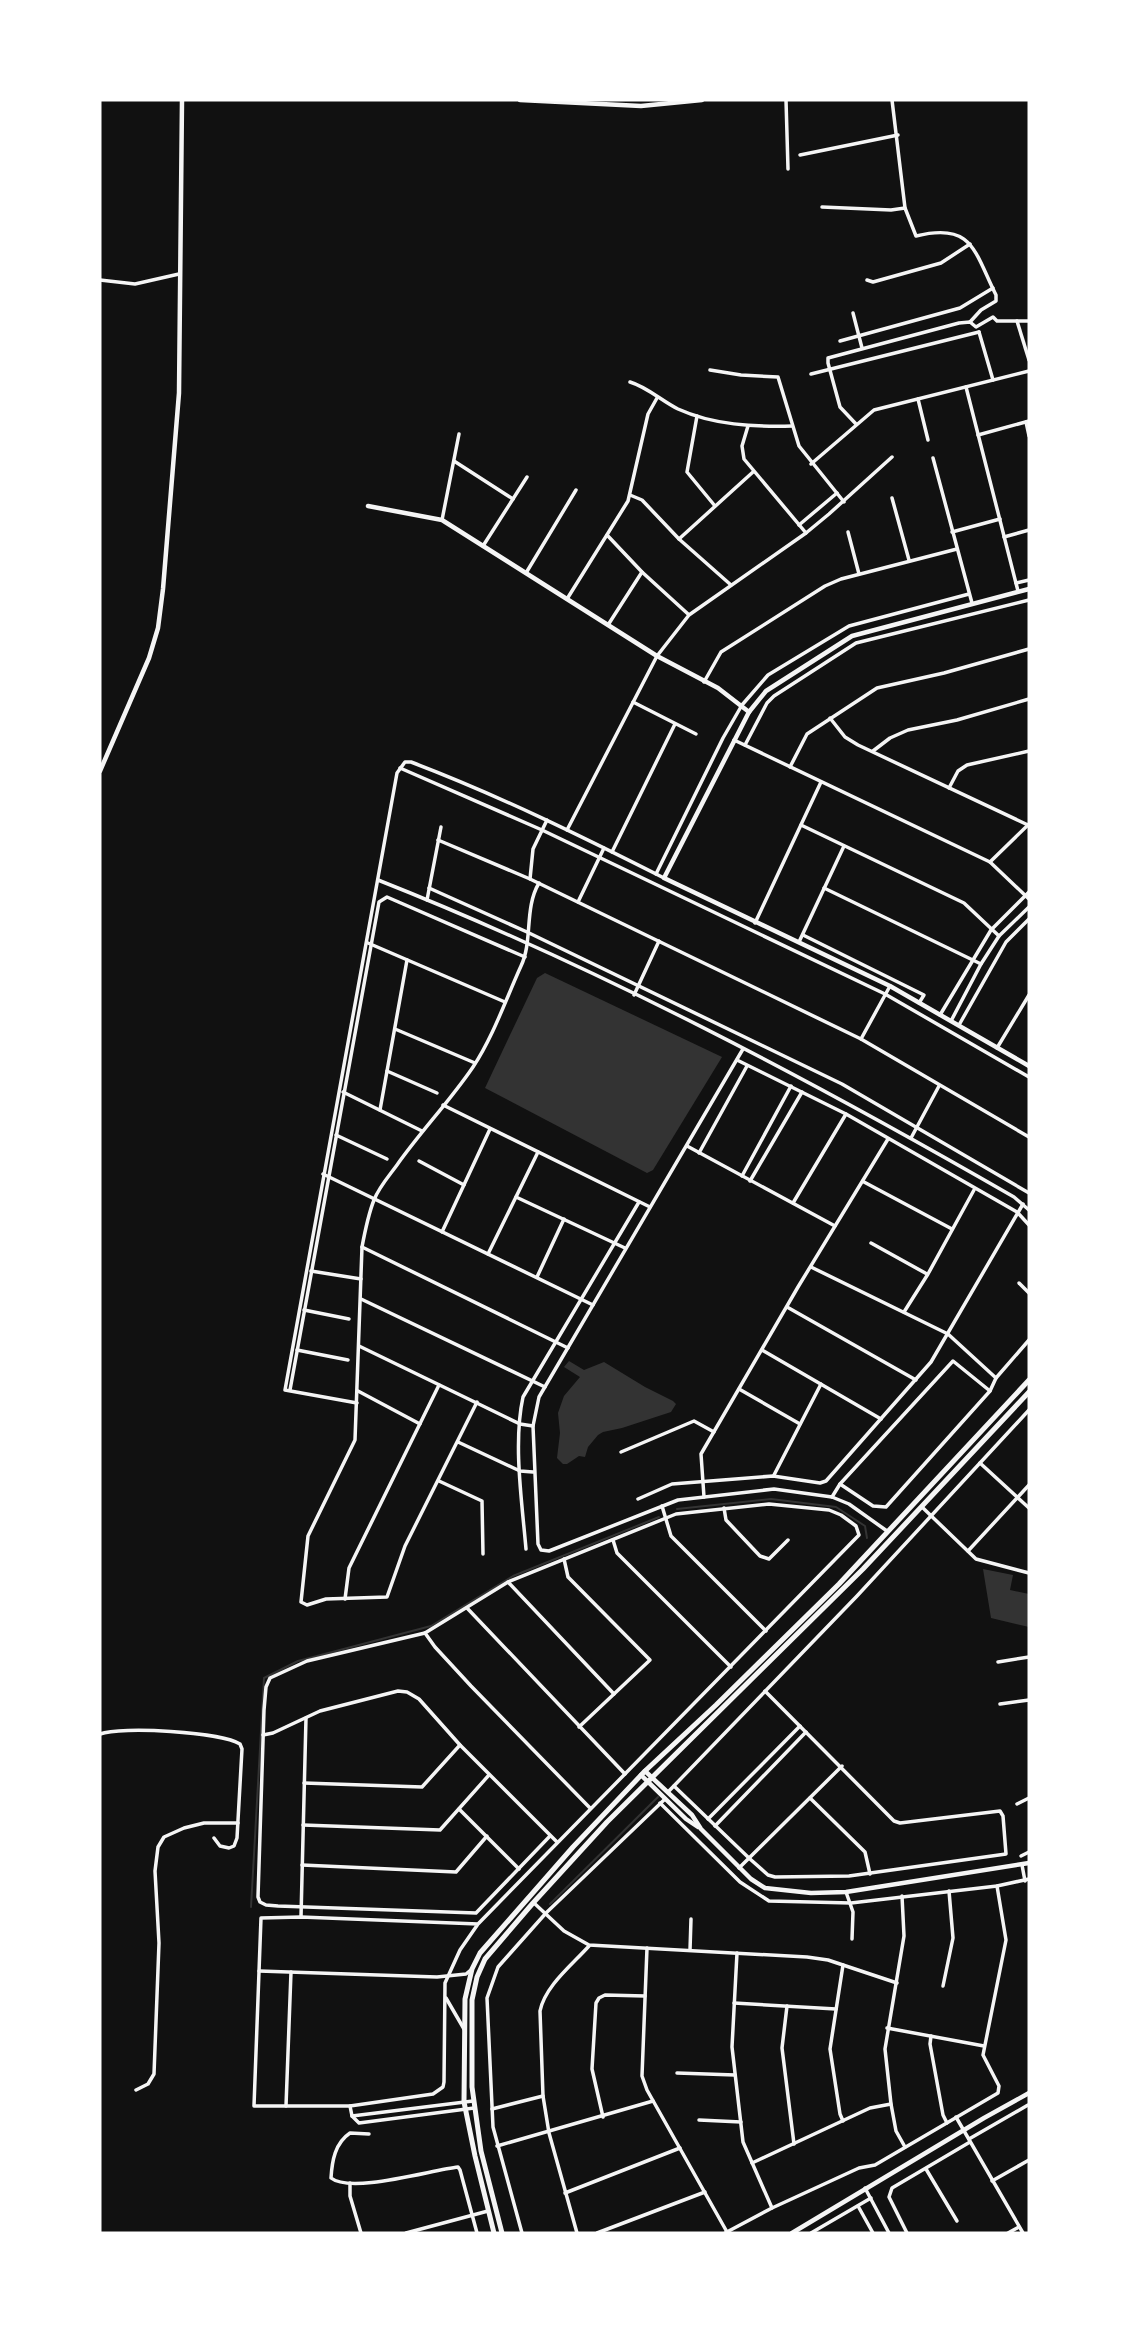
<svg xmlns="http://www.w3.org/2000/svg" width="1129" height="2333" font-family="'Golos Text',sans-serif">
<rect width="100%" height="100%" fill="#111"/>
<!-- water -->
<g fill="#333">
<polygon points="545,973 722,1057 653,1170 647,1173 485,1088 537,978"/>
<polygon points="569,1361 584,1370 604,1362 645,1387 673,1401 676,1404 671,1412 622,1428 603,1432 598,1435 588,1447 585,1457 579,1456 567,1464 563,1464 557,1458 560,1433 558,1413 564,1396 580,1377 564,1367"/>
<polygon points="983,1569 1013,1575 1010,1590 1029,1594 1029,1627 991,1618"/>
</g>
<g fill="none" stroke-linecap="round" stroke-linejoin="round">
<!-- stream -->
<g stroke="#333" stroke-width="2">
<polyline points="677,1509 771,1499 836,1507 865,1526 867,1538"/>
<polyline points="550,1904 658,1797"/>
<polyline points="251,1907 264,1678 298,1661 431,1626 513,1576 659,1517"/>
</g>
<!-- minor -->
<g stroke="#f5f5f5" stroke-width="3.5">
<polyline points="786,100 788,169"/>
<path d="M892,100l13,108 11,28c57,-14 58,15 80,59v6l-15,9 -11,12"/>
<polyline points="800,155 898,135"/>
<polyline points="822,207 891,210 905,208"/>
<polyline points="100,280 135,284 179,274"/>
<polyline points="867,280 873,282 941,263 970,244"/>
<polyline points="853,313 862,348"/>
<polyline points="1017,321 1029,360"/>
<polyline points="979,332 993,380"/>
<polyline points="840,341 960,308 993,288"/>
<polyline points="710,370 741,375 778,377 799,446 844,502"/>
<polyline points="811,374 979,332"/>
<path d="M630,382c17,5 32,19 48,27 35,16 76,18 114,17"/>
<polyline points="966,387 1018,591"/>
<polyline points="918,399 928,440"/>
<polyline points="697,416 687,472 715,506"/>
<polyline points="1026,422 1029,436"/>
<polyline points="856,424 840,407 828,363 828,358 959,323 970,322 976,327 993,317 997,321 1029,321"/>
<polyline points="748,426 742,446 744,459 806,533"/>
<polyline points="978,435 1029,421"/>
<polyline points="933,458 972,603"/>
<polyline points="454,461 513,499"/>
<polyline points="811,464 874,410 1029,371"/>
<polyline points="630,495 642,500 679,539 731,585"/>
<polyline points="892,498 909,560"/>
<polyline points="442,520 459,434"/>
<polyline points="799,525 837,493"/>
<polyline points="848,532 859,574"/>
<polyline points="952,532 1000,519"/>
<polyline points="607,535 642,572 688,614"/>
<polyline points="1004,537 1029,530"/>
<polyline points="679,539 753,472"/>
<polyline points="483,546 527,477"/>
<polyline points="526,573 576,490"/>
<polyline points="1016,583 1029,580"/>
<polyline points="567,599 628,501 648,414 657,398"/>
<polyline points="608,625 642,572"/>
<polyline points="704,682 721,652 825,586 841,579 957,549"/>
<polyline points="633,702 696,734"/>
<polyline points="830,718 845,737 858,745 1028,825"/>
<polyline points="734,740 990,862 1029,899"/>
<polyline points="745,745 767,703 774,696 856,643 1029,600"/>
<polyline points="873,751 890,738 908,730 957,720 1029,699"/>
<polyline points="790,767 807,734 877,688 944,673 1029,649"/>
<polyline points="400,768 542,830 885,994 1029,1077"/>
<polyline points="949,788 958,771 967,765 1029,751"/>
<polyline points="801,825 964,903 999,936"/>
<polyline points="567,830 657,656 689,615 806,533 829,514 892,457"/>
<polyline points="438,840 530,879 861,1039 1029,1137"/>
<polyline points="612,852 675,724"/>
<polyline points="990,862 1029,824"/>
<polyline points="656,874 723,738 742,705 768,675 849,626 969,594"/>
<polyline points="530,879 533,849 547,820"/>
<path d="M378,880c220,87 431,199 636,317l15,13"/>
<polyline points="429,888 527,932 842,1084 1029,1193"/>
<polyline points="824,888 981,964"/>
<polyline points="427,900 441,827"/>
<polyline points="578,902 604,848"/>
<polyline points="755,923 821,782"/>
<polyline points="803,935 924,995 919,1003"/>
<polyline points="799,942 844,846"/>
<polyline points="368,943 505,1002"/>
<polyline points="634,995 659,941"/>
<polyline points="940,1015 991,930 1029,892"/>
<polyline points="951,1021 981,964 999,936 1029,907"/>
<polyline points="959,1025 1006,942 1029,919"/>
<polyline points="395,1029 475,1063"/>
<polyline points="861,1039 890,986"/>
<polyline points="997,1048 1029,995"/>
<polyline points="743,1049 539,1397 533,1426 538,1544 541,1550 549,1551 678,1500 774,1489 832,1497 849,1504 887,1531"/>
<polyline points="737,1060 846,1114 1017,1212 1029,1225"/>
<polyline points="387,1071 437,1093"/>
<polyline points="343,1092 422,1131"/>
<polyline points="443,1105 650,1207"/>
<polyline points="380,1110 407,960"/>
<polyline points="336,1135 387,1159"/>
<polyline points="911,1138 939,1086"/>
<polyline points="687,1146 835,1226"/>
<polyline points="699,1153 747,1066"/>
<polyline points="419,1161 464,1185"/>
<polyline points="323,1174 593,1305"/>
<polyline points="742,1176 791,1086"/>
<polyline points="750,1181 802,1092"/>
<polyline points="864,1182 952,1229"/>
<polyline points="516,1197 625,1248"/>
<polyline points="793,1203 846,1114"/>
<polyline points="442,1232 490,1129"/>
<polyline points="871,1243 927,1274"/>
<polyline points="362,1247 568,1348"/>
<polyline points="488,1254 538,1152"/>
<polyline points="811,1267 948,1334 996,1378"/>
<polyline points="311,1271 361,1279"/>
<polyline points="537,1277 564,1219"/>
<polyline points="1019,1283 1029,1293"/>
<polyline points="361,1299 545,1387"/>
<polyline points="787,1307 916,1380"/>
<polyline points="304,1310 349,1319"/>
<polyline points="904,1312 928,1274 974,1190"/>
<polyline points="359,1346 520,1424 533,1426"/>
<polyline points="297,1350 348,1360"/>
<polyline points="762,1350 881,1419"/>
<polyline points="739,1389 800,1424"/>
<polyline points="290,1390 379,902 387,897 525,957"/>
<polyline points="358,1391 420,1424"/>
<path d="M477,1402l-72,144 -18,51 -61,2 -19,6 -6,-3 7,-66 47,-96 7,-193c3,-16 6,-32 12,-47 5,-13 15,-24 23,-35 24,-34 53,-64 76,-98 20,-30 33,-68 48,-101 12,-25 3,-58 18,-83"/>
<path d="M357,1403l-72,-13 112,-617 8,-11h6c87,33 170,74 253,116"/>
<polyline points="458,1442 520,1471 533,1472"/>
<polyline points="621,1452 694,1421 714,1432"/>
<polyline points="980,1463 1029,1508"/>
<polyline points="774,1475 821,1384"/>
<polyline points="439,1481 482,1501 483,1554"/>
<polyline points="840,1484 873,1506 886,1507 990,1391 996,1378 1029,1340"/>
<polyline points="704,1497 701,1454 798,1287 888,1139"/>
<polyline points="832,1497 840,1484 953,1361 990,1391"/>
<polyline points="638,1499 672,1484 773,1476 820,1483 826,1481 931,1362 1023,1204"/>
<polyline points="662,1506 671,1536 766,1631"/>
<polyline points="922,1507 976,1559 1029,1573"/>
<polyline points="724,1508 726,1520 760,1556 769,1559 788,1540"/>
<polyline points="613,1540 617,1553 731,1667"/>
<path d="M526,1549c-4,-47 -13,-106 -3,-152l116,-195"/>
<polyline points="968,1551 1029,1485"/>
<polyline points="564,1559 568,1577 650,1660 579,1727"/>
<polyline points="508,1582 614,1694"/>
<polyline points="345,1599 349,1568 439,1385"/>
<polyline points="467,1608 625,1774"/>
<polyline points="425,1633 307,1661 270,1678 266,1687 264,1710 258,1897 260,1902 266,1905 278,1906 476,1913 550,1836"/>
<polyline points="998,1662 1029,1657"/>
<polyline points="1000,1704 1029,1700"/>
<path d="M100,1734c21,-8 121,-2 140,10l2,5 -5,89 -3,8 -5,2 -9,-2 -6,-8"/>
<polyline points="263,1735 273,1733 320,1711 398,1691 407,1692 419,1699 460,1745 557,1842"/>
<polyline points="304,1783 422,1787 460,1745"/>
<polyline points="674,1786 750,1859 768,1875 775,1877 849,1876 1006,1854 1003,1816 1000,1811 900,1823 894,1821 765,1691"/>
<polyline points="668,1792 857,1596 1029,1410"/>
<polyline points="810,1798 865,1852 870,1874"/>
<polyline points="660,1803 740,1882 769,1901 851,1903 997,1886 1029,1879"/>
<polyline points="1017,1804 1029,1798"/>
<polyline points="459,1809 519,1869"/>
<polyline points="708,1819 800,1726"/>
<polyline points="303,1825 440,1830 489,1775"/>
<polyline points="715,1826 806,1732"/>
<polyline points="1021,1856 1029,1852"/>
<polyline points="302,1865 456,1872 487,1836"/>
<polyline points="1022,1865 1025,1881"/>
<polyline points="739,1868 842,1766"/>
<polyline points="846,1892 853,1912 852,1939"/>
<polyline points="902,1896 904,1936 885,2049 891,2104 896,2131 905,2147"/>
<polyline points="534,1903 564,1931 589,1945 807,1957 828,1960 897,1983"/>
<polyline points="301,1917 306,1718"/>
<polyline points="478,1924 301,1917 261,1918 254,2106 350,2106 433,2094 443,2087 444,2082 445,1983 460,1950 478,1924 859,1535 856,1526 841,1515 829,1510 769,1504 676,1514 508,1582 425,1633 435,1647 471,1686 590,1808"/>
<polyline points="647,1948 642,2076 647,2090 727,2232"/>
<polyline points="690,1950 691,1919"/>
<polyline points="737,1953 732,2047 743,2142 772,2208"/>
<polyline points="259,1971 437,1977 466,1974 472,1969"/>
<polyline points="943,1986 953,1938 949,1891"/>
<polyline points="446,1998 464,2029"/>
<polyline points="734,2003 836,2009"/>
<polyline points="787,2006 782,2048 794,2144"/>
<polyline points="887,2028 984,2046"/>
<polyline points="931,2036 930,2044 943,2115 947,2123"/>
<polyline points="677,2073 735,2075"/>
<polyline points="136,2090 148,2084 154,2074 159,1943 155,1871 158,1847 164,1837 184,1828 204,1823 238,1823"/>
<polyline points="286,2106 291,1972"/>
<polyline points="350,2106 352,2116 359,2123 474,2108"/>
<polyline points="492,2109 543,2096"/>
<polyline points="352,2116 473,2101"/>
<polyline points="603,2117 592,2069 596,2003 599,1998 605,1995 645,1996"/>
<polyline points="956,2117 1023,2233"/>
<polyline points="699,2120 741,2122"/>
<polyline points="843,2121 840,2114 830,2049 843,1965"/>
<path d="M369,2134l-19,-1c-15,10 -18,28 -19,45 20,16 100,-8 127,-11l2,3 17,63"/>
<polyline points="969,2139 1028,2105"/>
<polyline points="497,2146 653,2101"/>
<polyline points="752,2163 870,2108 891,2104"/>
<polyline points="926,2169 957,2221"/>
<polyline points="992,2181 1029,2160"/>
<polyline points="350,2183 350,2196 361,2233"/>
<polyline points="865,2188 889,2233"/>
<polyline points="565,2193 680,2148"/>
<polyline points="858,2206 873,2233"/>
<polyline points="406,2233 488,2211"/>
<polyline points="522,2233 493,2127 487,1998 498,1967 546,1913 665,1799"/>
<path d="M577,2233l-28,-100 -6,-37 -3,-85c5,-25 32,-46 49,-65"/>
<polyline points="597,2233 705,2192"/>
<polyline points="725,2233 772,2208 859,2168 875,2165 998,2093 999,2086 983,2055 1006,1940 997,1886"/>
<polyline points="811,2233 871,2198"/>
<polyline points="907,2233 889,2197 892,2188 970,2142"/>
<polyline points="1008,2233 1019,2227"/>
</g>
<!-- tertiary -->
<g stroke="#f5f5f5" stroke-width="4.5">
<polyline points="368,506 442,520 657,656 718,688 749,712"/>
<polyline points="1029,589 852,636 766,691 749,712 664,878 890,986 1029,1066"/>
<polyline points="645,1771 692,1815 701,1829 751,1879 765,1888 811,1893 846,1892 1029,1863"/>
<polyline points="641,1775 686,1819 698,1827"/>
<polyline points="792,2233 984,2118 1029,2093"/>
</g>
<!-- secondary -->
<g stroke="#f5f5f5" stroke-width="4.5">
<polyline points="520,100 641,106 702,100"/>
<polyline points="100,771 149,658 158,628 163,589 179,393 182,100"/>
</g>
<!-- primary -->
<g stroke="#f5f5f5" stroke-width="5">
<polyline points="494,2233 475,2156 464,2102 465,1999 472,1969 480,1953 573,1847 645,1771 716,1705 839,1584 1029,1380"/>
<polyline points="502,2233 481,2151 472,2087 472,2000 477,1977 485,1959 533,1903 607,1822 863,1569 1029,1392"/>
</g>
</g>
<!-- border -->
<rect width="1129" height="2333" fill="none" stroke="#ffffff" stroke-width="203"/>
</svg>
